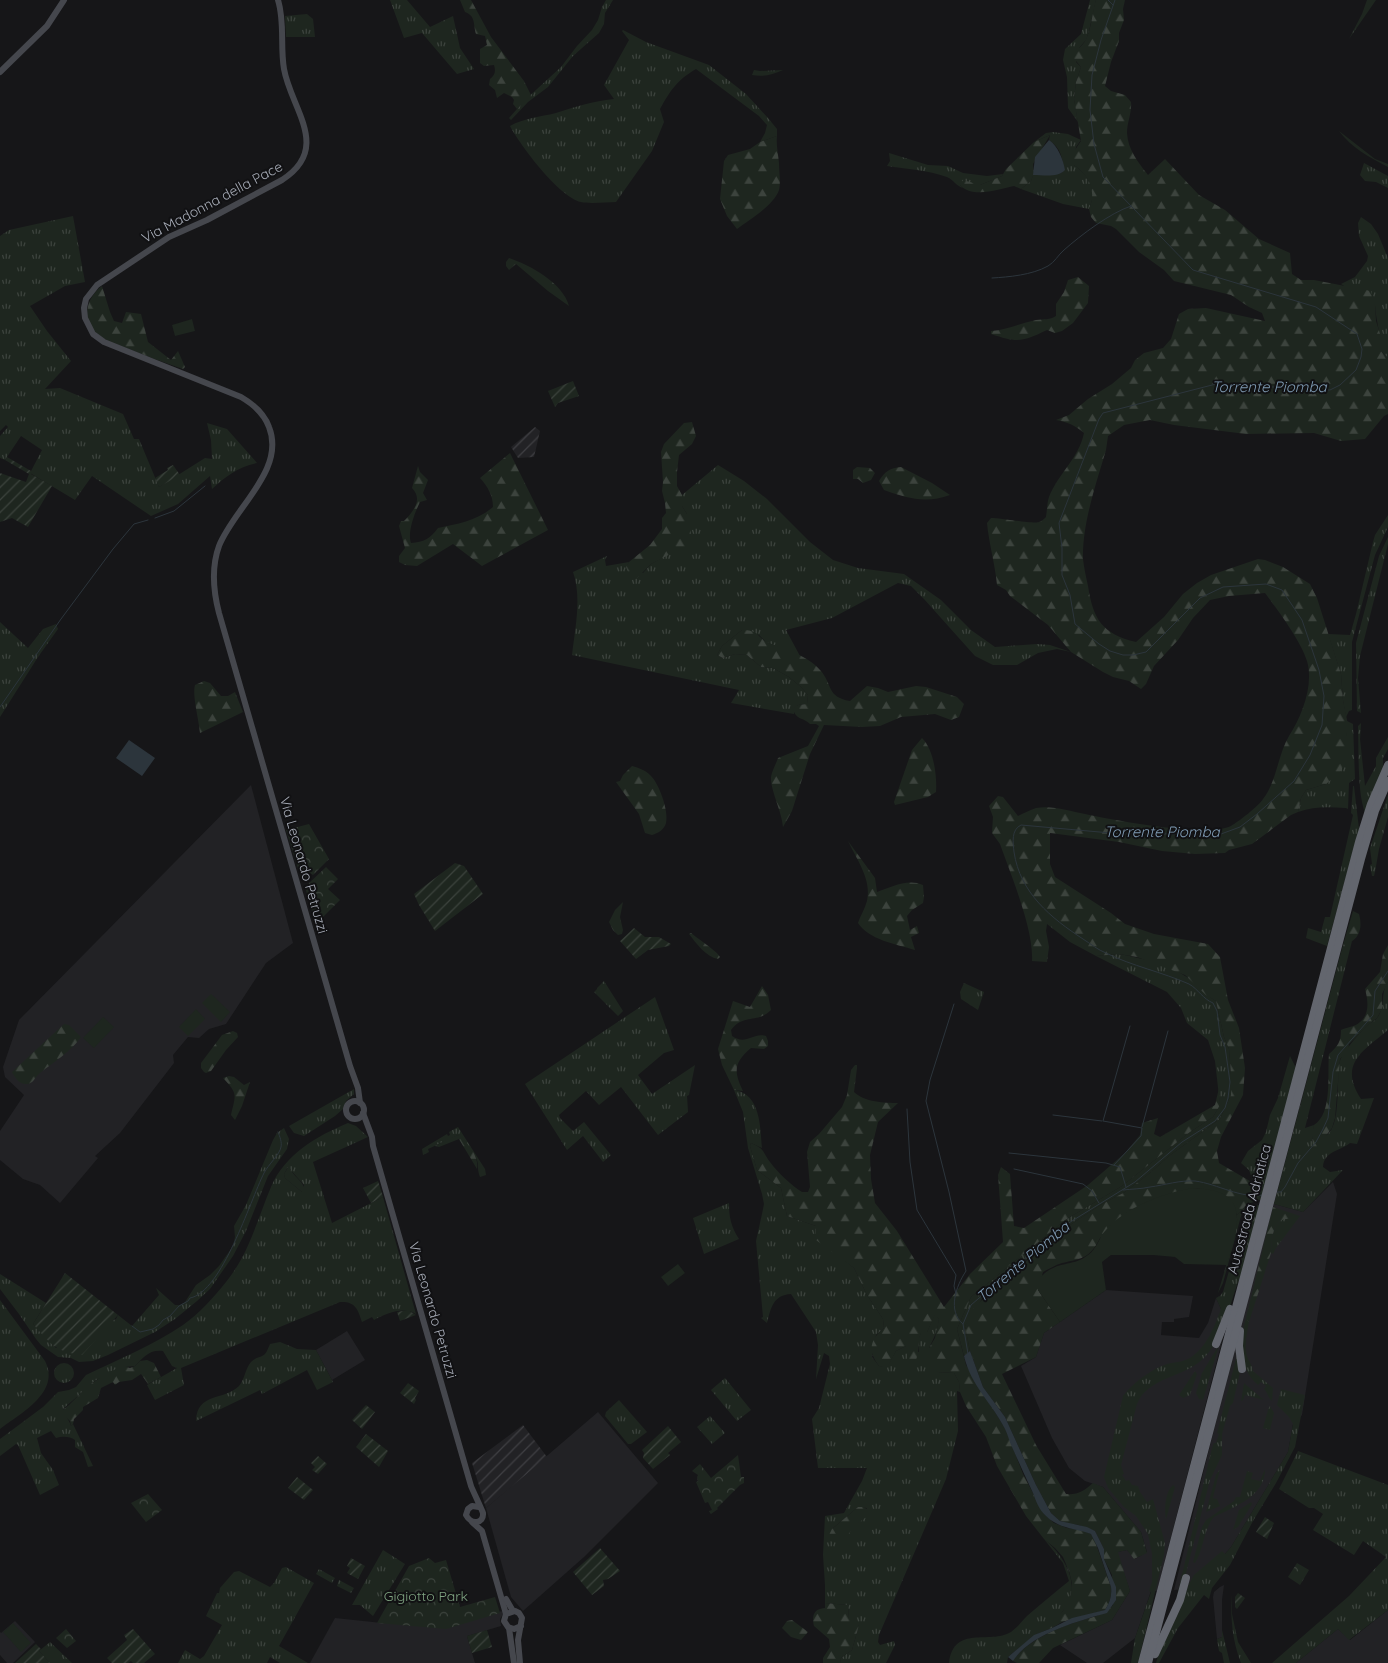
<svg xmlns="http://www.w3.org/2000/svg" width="1388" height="1663" font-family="Quicksand,sans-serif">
<defs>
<pattern id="industrial-furrows" width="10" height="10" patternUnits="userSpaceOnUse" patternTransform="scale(1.25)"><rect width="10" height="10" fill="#222225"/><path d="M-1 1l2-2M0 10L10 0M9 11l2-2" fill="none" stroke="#3f3f43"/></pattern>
<pattern id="grass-tufts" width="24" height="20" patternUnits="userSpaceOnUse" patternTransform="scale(1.25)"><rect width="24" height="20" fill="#1e261f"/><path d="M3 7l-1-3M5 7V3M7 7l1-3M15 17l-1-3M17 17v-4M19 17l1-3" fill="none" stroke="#3c433d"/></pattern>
<pattern id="forest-firs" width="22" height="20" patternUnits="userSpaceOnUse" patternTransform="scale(1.25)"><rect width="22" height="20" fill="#1e261f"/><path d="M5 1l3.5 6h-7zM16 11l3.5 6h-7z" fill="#3c433d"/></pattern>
<pattern id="park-crowns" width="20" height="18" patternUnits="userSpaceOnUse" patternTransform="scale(1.25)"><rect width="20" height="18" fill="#1e261f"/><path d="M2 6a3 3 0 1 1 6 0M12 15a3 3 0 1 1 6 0" fill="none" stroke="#3c433d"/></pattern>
<pattern id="garden-furrows" width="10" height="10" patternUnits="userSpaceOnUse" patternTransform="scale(1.25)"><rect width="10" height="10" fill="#1e261f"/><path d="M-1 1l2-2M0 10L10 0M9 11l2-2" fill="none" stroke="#3c433d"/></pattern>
</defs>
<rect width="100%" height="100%" fill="#161618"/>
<!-- built -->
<g fill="#222225">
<polygon points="251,785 293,943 266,963 226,1024 209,1029 199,1038 188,1037 173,1055 174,1063 120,1133 95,1156 98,1158 60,1203 40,1185 23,1179 0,1160 0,1131 24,1095 5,1077 3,1067 19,1020"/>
<polygon points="1333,1182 1337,1194 1302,1415 1293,1424 1288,1452 1231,1547 1196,1588 1174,1590 1236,1341 1274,1204 1303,1212"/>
<polygon points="1106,1290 1193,1296 1189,1317 1174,1319 1174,1322 1162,1322 1161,1335 1199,1338 1208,1323 1216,1298 1227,1322 1157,1591 1151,1591 1135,1638 1103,1663 1087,1663 1060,1645 1112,1620 1130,1591 1117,1552 1127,1550 1135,1559 1147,1552 1141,1532 1103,1487 1085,1481 1069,1468 1052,1438 1021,1366 1036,1357 1044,1333"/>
<polygon points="347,1331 365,1360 332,1380 316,1350"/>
<polygon points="598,1412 658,1483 584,1557 523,1611 511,1597 486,1508"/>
<polygon points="1224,1585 1222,1600 1222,1637 1217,1639 1213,1597 1214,1592 1220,1587"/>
<polygon points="1388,1610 1388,1663 1296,1663 1338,1629 1350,1640"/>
<polygon points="505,1611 500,1619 501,1626 467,1636 475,1663 310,1663 335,1618 382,1623"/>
<polygon points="15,1621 35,1642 13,1663 7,1663 0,1655 0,1632 1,1633"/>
</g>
<!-- industrial -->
<g fill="url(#industrial-furrows)">
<polygon points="535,427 540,431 534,457 518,458 511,447"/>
<polygon points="523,1425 547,1457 486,1508 472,1463"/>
</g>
<!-- grass -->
<g fill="url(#grass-tufts)" fill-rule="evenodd">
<polygon points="390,0 407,0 430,27 453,16 460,48 474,69 457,74 422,33 404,38"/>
<polygon points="606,0 613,0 605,13 604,24 599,33 573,56 548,87 528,102 511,120 509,118 525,100 561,67 577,46 592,30 598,20 602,7"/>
<polygon points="1090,0 1096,0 1089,31 1086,40 1079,48 1076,62 1081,67 1076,82 1074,99 1078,122 1068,108 1067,77 1063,60 1065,49 1081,34"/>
<polygon points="1367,0 1376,0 1349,39 1362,14"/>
<polygon points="307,14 313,19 315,37 286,37 285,16"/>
<path d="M623,30l23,12 63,23 37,29 22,24 9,11v7l-17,6 5,-9 2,-8 -8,-9 -63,-47c-19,11 -26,22 -36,40l4,13 -12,29 -36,51c-11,0 -25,2 -35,0 -22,-5 -61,-57 -71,-76 14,-8 30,-9 46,-13 19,-6 37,-12 58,-14l-10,-14 25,-45 -7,-9z"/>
<path d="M754,70l6,1 23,-1c-11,5 -19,7 -31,5z"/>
<path d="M1339,131l36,28 13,5v3c-19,-10 -36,-19 -49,-36z"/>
<path d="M1053,132l15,2 13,6 -5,7 -2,18c15,11 24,25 15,44l-26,-5 -42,-15 10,-8 2,-6 29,-2c3,-13 -2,-26 -13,-33l1,-5 -16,7 12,-9z"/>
<path d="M889,153l39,12 20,1 15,7 24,3 16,-2 -1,2 -22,9h-20l3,3c-7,-2 -9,-8 -16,-11 -19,-7 -41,-8 -60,-11l3,-5z"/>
<polygon points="1364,163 1388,176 1388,188 1376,182 1365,181 1360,175"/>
<path d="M73,216l12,66 -20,4 -35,20 17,25 24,30 -26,28 15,-1 63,26 11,25h5l20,48 46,-29 7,1 -1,-19 -4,-17 20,6 30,34c-19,4 -32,14 -45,26l-2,-13 -32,28 -27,12 -59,-40 -17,24 -45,-27 12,-23 -21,-14 -16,24 -5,-2v-22l8,-9 -2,-2 -6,6v-195l9,-6z"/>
<path d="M1361,217l10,7 7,10 10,24v100l-7,-7c0,-16 -5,-30 -6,-46l-34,-21 14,-7 12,-16 1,-5 -9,-20 -1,-13z"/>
<path d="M718,465l26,16 23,18 43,43 23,18 25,8 46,6 37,26 30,30 24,17 42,-3 13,1 21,7 -14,-3 -19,4 -21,12h-24l-18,-9 -51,-57 -13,-13 -13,-3 -66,35 -46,12 14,26 -34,-14 -7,-7 -17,-5 -20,16 -5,9 6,3 12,-4 12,1 14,12 12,1 16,9 12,10 7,8 -1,9 -9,1 -4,3v6l-63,-11 8,-13 -167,-35c3,-26 10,-58 1,-83l34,-16 -2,4 1,6 23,-4 -3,6 17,5 8,-9 16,-9 20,-41 -5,-8v-11z"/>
<polygon points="1388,515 1388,527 1375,555 1352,642 1352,710 1349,711 1346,717 1343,700 1341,674 1328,634 1350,635 1356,614 1373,542 1375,535"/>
<polygon points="1388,537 1388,544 1360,656 1358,678 1361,713 1357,711 1356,643 1379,556"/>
<polygon points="0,622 28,648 43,629 56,624 58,629 38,657 0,717"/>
<path d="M1347,721l6,3 2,55 -6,4 -1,26 -2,-1c-17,-1 -32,-2 -48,4l3,-14 5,-8 20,-6 20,-47z"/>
<path d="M1361,723l-1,16 5,47 11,-20v-8l12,-21v12l-5,9v10l-18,45c-8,-22 -6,-63 -7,-87z"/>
<polygon points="1353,786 1354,786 1359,829 1327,946 1306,938 1308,928 1321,932 1325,917 1330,917 1353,815 1351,813"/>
<polygon points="1388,795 1388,817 1379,849 1375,872 1374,876 1372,876 1370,865 1372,864 1370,848"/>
<path d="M1352,941l-47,187 9,-3 -2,17c5,-3 13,-5 17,-9 12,-13 7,-55 11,-72 2,-8 21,-30 28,-36 3,-3 7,-4 9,-7 9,-11 3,-25 11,-36v48c-25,21 -50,34 -27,69l13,-1 -17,46 -7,-1c-10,8 -26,8 -27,24l7,5 13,-2 -40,42 -29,-8 69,-259z"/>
<path d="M1119,954c21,4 49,10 66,22 12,7 19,18 31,25l8,36 5,12 2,26v20l-11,24 -51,37 -19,17 -25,19 -23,12 -44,29 -75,64 -18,29 5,25 -6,5 -7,-27 14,-32 94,-77 57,-34 68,-54 23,-15 7,-12 -5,-44 -7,-21 -21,-17 -6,-15 -14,-16 -71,-36z"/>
<polygon points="604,981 623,1011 618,1016 594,992 597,989 597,988"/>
<polygon points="964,983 984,992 978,1010 961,999 960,992"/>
<polygon points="655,997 674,1050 664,1053 638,1075 652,1094 695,1065 689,1095 687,1096 688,1112 658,1135 621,1087 599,1105 586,1091 559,1115 560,1118 573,1131 584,1122 611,1155 603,1162 583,1136 567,1150 525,1084"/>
<polygon points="1290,1056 1296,1068 1262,1199 1260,1200 1249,1170 1241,1163 1248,1151 1262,1140 1266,1132 1270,1115 1278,1098"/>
<polygon points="354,1089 354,1094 346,1101 343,1109 335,1116 304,1136 294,1133 289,1126"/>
<path d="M734,1090c27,4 26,37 28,58l-11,-5 -1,3 7,24 24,18 6,28 29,10 23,30 15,12 13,27 16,24 1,9 -8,7 -4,22 7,9 8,1 9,-16 10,-5 13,6 -1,-11 3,-9h6l8,-18 4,5c-1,11 -5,19 -10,29l9,24 16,1 5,9 1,10 -3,-1 1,40 -12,48 -67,156 -1,7 2,3 14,-4 1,4 -9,18h-46l1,-5 11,-8 7,-25 -10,-6 -1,-14 -23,-2v-18l-2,-30 2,-39 19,-3 18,-32 5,-13h-49l-6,-49 7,-11 11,-44 -1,-8 -5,-3 -8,26 2,-34 -2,-13 -25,-38c-18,1 -20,14 -24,29l-6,-5 2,-1 -7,-76 6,-27 2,-10 -2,-10 -14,-46 -5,-36zM858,1507l9,1c-8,21 -15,18 -35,21z"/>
<path d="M348,1123l8,3 12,11 -55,25 19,61 51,-26 33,117c-11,-8 -30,-1 -42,6l-2,-3 -10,5c-4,-13 -7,-21 -22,-20l-159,66 3,17 -29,15 -8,-15 30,-17 -5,-2 -9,-15c-14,-2 -20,7 -28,15l-10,1 -29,13 -33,29c2,8 6,10 8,17l2,-2 20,42 -5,1 -5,-15 -8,-5v-7c-5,-4 -13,-4 -19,-2l-5,-7 -14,7 4,15 12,17 6,15 -19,10 -22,-50 -2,-1 -16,12v-17l43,-32 15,-15 11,-2 7,-3 10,-12c32,-15 69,-31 97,-50 16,-11 31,-28 43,-43 23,-28 31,-62 45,-95 14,-33 46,-51 77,-64zM288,1167l16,18 -2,7 -17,-14 -1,-4z"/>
<path d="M458,1127l27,42 1,6 -6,2c-2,-6 -2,-8 -2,-13 -1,-10 -14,-21 -20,-29l-30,14 1,3 -6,3 -1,-6 25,-15 1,2 2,-1 -1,-3z"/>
<polygon points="284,1128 289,1139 287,1149 268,1176 246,1231 233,1256 210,1289 197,1301 175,1319 155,1332 108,1355 93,1361 79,1362 71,1358 58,1357 41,1345 36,1339 19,1314 0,1289 0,1274 46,1303 33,1324 56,1348 116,1319 118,1315 132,1326 159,1295 156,1288 175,1305 180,1305 185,1302 196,1285 210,1275 219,1266 233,1246 235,1237 234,1226 246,1205 273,1140 277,1133"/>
<path d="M729,1203c0,14 2,24 10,36l-35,15 -11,-36z"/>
<polygon points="1247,1204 1241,1216 1223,1283 1218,1293 1234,1239 1237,1215"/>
<path d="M1261,1204l-19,73 -4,5c-9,25 -15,58 -35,77 -20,19 -55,18 -66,45l-16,61 3,9 -2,1 4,6 3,-1 3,5 6,1 2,6 7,10 6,-3 12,44 -1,12 -26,108h-7l4,-25 16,-46 -2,-1 3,-9v-28l-4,-20 -12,-18 -12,-9 -16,-19 -4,-11 19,-81c10,-13 28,-27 44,-32 8,-2 16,-2 23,-6 17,-11 24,-31 31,-49l-5,-11 4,-2 3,-4 21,-74c5,-8 8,-11 17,-14z"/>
<path d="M1289,1217l8,3 -21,28 -3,6 -2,-1c1,-14 1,-33 18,-36z"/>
<path d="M0,1300l45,61c16,31 -24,52 -45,68z"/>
<path d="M1246,1318l3,4c-2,12 -5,22 -2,34 2,6 5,8 6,15l20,17 -1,13c-4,-3 -4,-8 -8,-12l2,-3 -5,-4 -3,3c-19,-15 -19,-45 -12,-67z"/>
<path d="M280,1342l17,7 19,1 17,32 -16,8 -10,-20 -45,24 -2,-4 -64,31c1,-29 28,-20 43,-35 6,-7 6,-17 12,-24 4,-5 10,-4 14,-8 2,-2 4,-8 5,-10z"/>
<polygon points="1219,1345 1203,1400 1199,1399 1196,1393 1202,1373"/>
<polygon points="1238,1351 1241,1367 1233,1403 1230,1406 1222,1434 1222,1455 1210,1480 1180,1596 1178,1599 1176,1600 1212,1448 1214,1443 1216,1443 1219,1434 1217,1433"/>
<circle cx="64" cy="1373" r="10"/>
<polygon points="1195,1371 1197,1374 1190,1395 1183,1398 1179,1395"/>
<polygon points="725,1378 751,1410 737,1421 711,1390"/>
<polygon points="1244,1383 1245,1384 1264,1400 1245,1395 1243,1400 1241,1401"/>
<polygon points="1281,1389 1305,1395 1295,1447 1276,1483 1253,1521 1230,1565 1212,1588 1209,1599 1204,1595 1178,1628 1159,1663 1156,1663 1160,1650 1180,1610 1188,1586 1194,1575 1222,1551 1225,1554 1231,1547 1288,1452 1293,1424 1289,1417 1277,1405"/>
<polygon points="619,1400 647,1432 631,1444 628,1444 605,1416 606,1412"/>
<polygon points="1270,1406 1274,1413 1270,1430 1263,1428 1268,1410"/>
<polygon points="710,1416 725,1433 712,1444 697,1427"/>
<polygon points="1298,1451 1388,1485 1388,1610 1349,1640 1338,1629 1296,1663 1272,1663 1349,1596 1386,1557 1363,1541 1354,1555 1313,1530 1323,1514 1314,1508 1309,1508 1279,1489"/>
<polygon points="1220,1469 1213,1498 1217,1499 1220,1506 1206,1512 1216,1475"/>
<path d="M1265,1469c0,28 -30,37 -51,48 -11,13 -10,32 -19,46l-2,-1 9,-35 4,-7 28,-19 2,-4h4l7,-26 6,2 -2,6 9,2z"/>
<path d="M1173,1485l2,2 -9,32c-2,-10 -1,-27 7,-34z"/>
<polygon points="1251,1502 1252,1504 1238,1527 1233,1530 1239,1510"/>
<path d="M1044,1539c21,17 40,49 18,73 -16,17 -37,30 -54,45l-1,6h-58c5,-39 41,-18 62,-31 6,-4 11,-11 16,-16 14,-12 28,-24 42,-35l-6,-18z"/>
<polygon points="383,1550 405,1564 373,1616 360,1605 352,1605"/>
<polygon points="286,1567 314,1583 279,1646 308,1663 280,1663 270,1657 267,1663 178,1663 185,1650 200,1659 204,1656 222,1625 206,1616 217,1593 219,1593 220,1588 234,1572 239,1571 270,1587 274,1583 282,1568"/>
<polygon points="319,1569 335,1578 332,1583 316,1574"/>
<polygon points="339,1580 354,1588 351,1593 337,1586"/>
<path d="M1231,1595l1,19 6,28 13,21h-10c-9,-23 -10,-44 -10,-68z"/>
<polygon points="1222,1630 1230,1663 1224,1663 1222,1653 1219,1651 1217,1639 1222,1637"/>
<polygon points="50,1642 72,1663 50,1663 39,1651"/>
</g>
<!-- forest -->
<g fill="url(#forest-firs)">
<path d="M460,0h11l20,37 33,44 7,14 -14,14 -4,-5 1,-4 -2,-3 -8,-4 -7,5 -2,-8 -6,-5 1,-6c5,-4 6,-8 4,-14l-10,1 -4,-3v-14l7,-4 -2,-9 -9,-2c-3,-10 0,-18 -11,-22z"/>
<path d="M1096,0h29l-2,9 1,11 -5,13v8l-8,21 -6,24 6,5 14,4 6,7c1,11 -4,20 -4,31 1,17 11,29 21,42l17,-16 34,36 26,15 34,29 31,14 2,21 9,6h13l57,11 4,14 1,16 5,16v14l7,7v56l-4,2 -19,23 -24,2 -27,-8 -68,1 -72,-9 -24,-5 -26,5 -16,11 -2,14c-10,34 -24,74 -23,109 1,9 3,18 5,27 5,33 14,48 48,56l28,-25 19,-23 14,-11 14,-8 47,-16 7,1 18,7 27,17 7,14 24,76 2,26 5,25 -2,12 1,19 -6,15 -15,13 -20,6 -5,8 -3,14 -7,3 -39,29 -23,6 -4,3 -30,1 -33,-3 -43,-9 -69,-9v31l5,13 56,36 14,11 29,10 54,10 12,13 8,43 11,28 6,40 -2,27 -22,42 -4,14 2,12 36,21 5,16 -13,4 -10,11c-8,-23 -21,-23 -42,-27l-95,50c-11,21 -17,20 -38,25 -7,2 -13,6 -19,9l-5,18 22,32 -16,11 -8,24 -34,17 34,71 30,49c12,1 18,-3 27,-11l10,4 38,45 6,21 -13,6 -7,-9 -9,2 12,39 -18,29 -59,28 -14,15h-22l-4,-2c12,-20 48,-35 70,-41 12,-4 22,-5 30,-15l-1,-30 -8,-16v-10l-9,-18 -16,-6 -8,-1 -11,-3 -9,-8 -15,-28 -31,-68 -22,-30 -13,-36 -5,-25 9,-19 84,-74 44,-29 23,-12 25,-19 19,-17 51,-37 11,-24v-20l-2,-26 -5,-12 -8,-36 -10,-6 -21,-20 -48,-18 -18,-3 -23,2 -26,-14 -23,-18 -1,7 3,16 -2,15 -15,-1c2,-31 -21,-86 -32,-117l-8,-11 1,-16 -4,-11 9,-10 5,1 15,19c6,-3 12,-6 18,-8 16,-3 33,3 49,6 28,6 123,24 146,12 7,-4 28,-20 32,-27 14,-18 14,-42 26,-63 13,-20 25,-51 18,-75 -6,-20 -30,-52 -42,-68l-36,3 -19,4 -17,18 -15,22 -24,26 -8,18 -5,5 -12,-8 -16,-4 -10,-5 -32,-20 -23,-27 -38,-29 -4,-6 -9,-5c-2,-21 -8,-41 -10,-62l4,-5c9,0 43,6 48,4 2,0 6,-4 7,-5 1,-6 1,-14 3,-20 9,-23 30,-39 35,-64 -9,-8 -17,-11 -28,-13l13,-5 19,-16 24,-15 19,-16 4,-8 9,-7 19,-5 8,-9 8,-25 9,-5 18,-1 59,13 -3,-8 -13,-6 -18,-12 -57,-14 -10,-11 -25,-18 -23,-23 -5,-3 -15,-3 -5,-6 -2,-8c8,-19 0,-33 -15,-44l-1,-12 8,-12 -7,-42 2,-17 5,-15 -9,-11 3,-6c17,-6 16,-36 21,-50z"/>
<path d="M1050,135l-17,29 1,9 -3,8 -10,8 -7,-3c-15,3 -41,13 -54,-1l3,-5 17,5 22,-9 4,-7 28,-27z"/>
<path d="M777,136c-1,9 1,17 2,27 0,8 2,19 0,27 -5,15 -30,30 -42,39l-10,-13 -7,-17 4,-38 4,-6 22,-6 10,-7z"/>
<path d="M509,258c21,7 54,25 60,48l-21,-15 -32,-27 -7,6 -3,-4v-4z"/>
<path d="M1078,277l11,9 -1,17 -15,20 -11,8 -7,2 -8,-3c-25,12 -29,13 -56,4v-3c16,-1 30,-8 45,-11 8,-1 14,0 20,-4v-12l8,-12 4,-12z"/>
<path d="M102,286l8,26 4,9 8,2 4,-11 15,2 7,28 23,18 7,-9 7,16 -2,2c-20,-7 -40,-14 -59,-22 -9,-4 -18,-6 -25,-12 -19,-14 -13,-37 3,-49z"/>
<polygon points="692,422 696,436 692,444 679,455 677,472 677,486 682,495 682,506 687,514 691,529 691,538 686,546 651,564 636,579 629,574 626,567 629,562 650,545 662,529 662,518 666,513 665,503 662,491 663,482 661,452 664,444 684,423"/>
<path d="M510,453l38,77 -66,36 -29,-22 -36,22 -12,-1 -6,-3v-6l6,-8 -6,-22 2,-5h3c10,-10 19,-22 8,-33l6,-22 2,6 8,8 -5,13 4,7 -7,2c-5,10 -13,30 -9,41 13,-1 19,-4 27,-15 19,-4 39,-7 55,-21 0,-12 -5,-20 -13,-29z"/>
<polygon points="857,467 870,468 875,473 871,480 863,483 858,479 853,479 853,470"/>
<path d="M901,467l31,16 18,12c-25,9 -43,3 -66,-5l-5,-9c6,-10 11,-13 22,-14z"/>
<path d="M742,630c18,0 15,8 27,13 17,7 38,12 51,27 13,14 6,27 30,31l17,-15 11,2 10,4 28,-6 10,1 31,10 7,7 -5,13 -8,3 -16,-6 -34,3 -21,9 -18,1 -38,-2 -14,29 -18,57 -9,16c-1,-15 -13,-38 -12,-50 1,-6 5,-13 7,-19l30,-12 11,-20 -3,-2h-6c-7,-7 -15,-4 -17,-16l5,-3 9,-1 1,-9 -7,-8 -12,-10 -16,-9 -12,-1 -14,-12 -12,-1 -12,4 -6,-3 5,-9z"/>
<path d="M204,681l6,2 11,13h7l7,-4 8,20 -43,21c-1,-13 -8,-38 -5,-48z"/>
<path d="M922,738c12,12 15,38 14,54l-8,5 -33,8 -1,-3 18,-52z"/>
<path d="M632,766c7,2 13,4 18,9 9,8 19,36 16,48 -2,7 -8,10 -14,12l-7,-2 -6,-19 -23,-32 4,-1 3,-6z"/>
<path d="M848,841l27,37 2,14c14,-5 31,-14 46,-7l1,12 -1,6 -11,7 -5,6 3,14 7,-4 2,7 -8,4 4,13c-19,-6 -46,-10 -57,-27 2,-7 7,-14 9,-22 5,-21 -10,-41 -19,-60z"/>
<polygon points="623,902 620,917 623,930 622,934 618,935 613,930 609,922 615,910"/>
<path d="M1353,911l6,3c4,15 0,27 -16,31z"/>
<path d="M691,933c6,5 27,19 29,24l-2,2c-12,-2 -22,-16 -29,-25z"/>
<path d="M1388,945v37l-6,12v15l-5,9 -9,7 -19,19 -1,6 -8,9 -5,59 -3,10 -15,19h-4l-1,-13 2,-9c19,-12 13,-51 15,-71 9,-8 12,-12 12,-24 6,-3 14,-3 19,-8 10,-8 8,-22 5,-33l15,-17 3,-18z"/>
<path d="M762,986l6,9 3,15c-14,14 -27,3 -40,20l1,6c14,10 21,-4 34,0l2,5v5l-4,3 -13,-1c-18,15 -17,24 -8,43l-9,-1 -12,-25 -4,-16 15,-48 17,6z"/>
<path d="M64,1024l5,1 12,12c-11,16 -28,25 -42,37 -4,3 -6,10 -12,10 -7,1 -12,-6 -15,-12z"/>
<polygon points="233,1031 237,1033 238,1037 226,1050 211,1071 206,1073 204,1072 201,1068 201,1063 222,1035"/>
<path d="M855,1065h2v3l-3,24c10,10 31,11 44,11l-20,19 -8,33 1,24 4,24 22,28 47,76 26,-33 33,-32 -5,-67 3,-8 9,7 4,52 10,2 64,-43 37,-32 15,-18 2,-12 16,-5 -4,16 6,3 55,-32 4,-17 1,17 -7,12 -23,15 -68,54 -57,34 -94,77 -14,32 9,36 40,65 17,44 21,40 10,9 13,5 15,2 9,4 3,4 17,49c1,9 -1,15 -6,23l-43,12 -10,6 -18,7 29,-24 8,-16 1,-12 -3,-12 -6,-14 -8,-9 -11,-9 -18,-23 -29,-50 -11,-29 -20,-31 -6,-14 -1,-10 -5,-9 -16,-1 -9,-8v-16l6,-10 4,-19 -4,-4 -8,17 -6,1c-4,9 -1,17 -5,27h-8l-2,-14 -10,5 -9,17 -8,-2c-11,-14 -10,-26 5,-38l-1,-9 -16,-24 -13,-27 -38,-28v-14l-29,-10 -6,-28 -24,-18 -7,-24 1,-3c15,7 10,7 19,19 8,11 21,23 32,30h6l2,-5 -3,-35 3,-10 9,-8 23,-27 5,-12 4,-25z"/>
<path d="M229,1076l5,1 10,8 6,-3 -8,24 -7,14 -4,-5c5,-21 7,-21 -8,-37z"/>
<path d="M458,1135c9,6 22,23 19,34l-18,-30 -20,8 -4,-1 13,-7z"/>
<path d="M289,1166c3,10 15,15 16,25l-3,1 -17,-14 -1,-4z"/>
<path d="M1273,1207l27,9 -3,4c-24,-7 -25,15 -26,33l-22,69 -3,-4z"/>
<polygon points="147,1360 154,1363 161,1377 148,1384 141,1374 132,1380 119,1382 115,1385 113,1382 101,1388 98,1398 83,1407 83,1410 74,1419 73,1424 71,1426 70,1421 60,1412 69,1405 88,1386 107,1373 123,1366 130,1368 135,1366 140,1361"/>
<path d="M858,1507h5l8,4v2c-5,5 -11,8 -16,13 -7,8 -11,17 -23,16l-3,-4v-3l3,-6z"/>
<path d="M825,1603l23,2 1,14 6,-3 4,9 -7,25 -11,8 -1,5h-17v-5l7,-11 -1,-8 -15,-13c-2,-10 -1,-17 11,-18z"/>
<polygon points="792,1620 808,1632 801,1640 791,1637 782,1628 787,1621"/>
</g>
<!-- park -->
<g fill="url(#park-crowns)">
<polygon points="309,824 329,859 313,875 310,873 302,881 286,830"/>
<polygon points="326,867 338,879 328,889 340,900 316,924 305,887"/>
<polygon points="738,1455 741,1477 744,1477 744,1483 740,1485 717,1508 718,1509 711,1514 709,1511 712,1510 708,1502 705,1503 696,1482 698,1481 697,1477 698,1475 692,1471 700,1464 711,1478"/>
<polygon points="148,1494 162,1510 146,1522 131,1503"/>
<polygon points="429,1558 435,1563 446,1560 460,1607 495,1597 500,1613 446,1629 377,1623 409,1566"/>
<polygon points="1297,1563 1309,1570 1300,1585 1288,1577"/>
<polygon points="66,1629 76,1641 67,1648 56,1638"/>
</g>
<!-- garden -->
<g fill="url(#garden-furrows)">
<polygon points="573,381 579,396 558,403 555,407 548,391"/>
<polygon points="7,457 31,471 31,474 52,486 28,527 12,518 0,522 0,473 26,482 29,474 5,460"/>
<polygon points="173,465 180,475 159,487 155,478 168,470 167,468"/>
<polygon points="455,863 464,866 483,894 435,931 419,905 414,894"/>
<polygon points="634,928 645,937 659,937 671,944 669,946 648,950 636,959 620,941"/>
<polygon points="378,1181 383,1197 371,1203 363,1188"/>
<path d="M65,1273l53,42 -36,40c-27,-3 -32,-12 -49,-31z"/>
<polygon points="408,1310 416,1315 400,1321 397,1312"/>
<polygon points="408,1383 419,1391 415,1398 416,1400 414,1404 400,1393"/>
<polygon points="366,1405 375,1412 362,1429 352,1420"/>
<polygon points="668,1426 681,1442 668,1453 670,1455 653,1469 643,1458 644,1453 642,1450"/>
<polygon points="366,1434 388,1451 379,1467 356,1447"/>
<polygon points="318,1456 327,1464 318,1474 312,1470 315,1467 311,1463"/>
<polygon points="297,1477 313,1490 304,1500 288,1488"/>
<polygon points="1265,1517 1274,1523 1267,1539 1256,1532"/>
<polygon points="600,1548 620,1571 608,1579 603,1580 604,1586 592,1595 573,1572"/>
<polygon points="351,1558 365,1566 358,1579 347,1573 350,1568 347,1566"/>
<polygon points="1238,1593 1245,1598 1237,1609 1235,1607 1235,1597"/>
<polygon points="133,1629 155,1654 144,1663 133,1663 131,1661 128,1663 112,1663 107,1658 127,1640 124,1635"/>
<polygon points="487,1630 492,1647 472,1653 467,1636"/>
<polygon points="36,1644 41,1649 39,1651 50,1663 15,1663"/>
</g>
<!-- pitch -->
<g fill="#1e261f">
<polygon points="192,319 195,331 175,336 172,325"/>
<polygon points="211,994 230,1012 221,1022 202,1003"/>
<polygon points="196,1009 205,1019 188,1036 179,1027"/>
<polygon points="103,1017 114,1027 94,1048 83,1038"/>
<path d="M1195,1188c9,1 22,2 30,7 23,14 7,51 2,70l-43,-1 -9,-7 -22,-2h-42l-9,7 4,28 -46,32 -22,-32v-10c17,-21 34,-12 50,-25 9,-6 11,-18 18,-25 18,-22 61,-39 89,-42z"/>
<polygon points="678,1264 685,1273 668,1286 661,1277"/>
<polygon points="13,1623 31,1643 21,1652 3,1632"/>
</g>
<!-- water -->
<g fill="#2c353c">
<path d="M1049,140c9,6 14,19 16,30 -7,8 -22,5 -32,5l2,-18z"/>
<polygon points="129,740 155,758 142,776 116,758"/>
<path d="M970,1351l13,36 22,30 31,68 15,28 9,8 27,6 8,4 9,18v10l12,28v13l-9,13c-29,8 -77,21 -94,48l-5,-4 26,-22 18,-7 20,-10 33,-8c5,-8 7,-14 6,-23l-13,-39 -7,-14c-16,-6 -32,-5 -45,-18 -7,-6 -10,-15 -13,-23 -7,-15 -14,-30 -21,-46 -3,-6 -4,-12 -7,-18 -13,-26 -34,-43 -41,-73z"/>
</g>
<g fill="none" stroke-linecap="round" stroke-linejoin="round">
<!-- stream -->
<g stroke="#2c353c" stroke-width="1">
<polyline points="1108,0 1113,5"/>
<path d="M992,278c17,-1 40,-3 56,-12 7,-4 10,-11 16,-16 17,-15 46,-37 67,-44"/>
<polyline points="155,518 174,511 205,486"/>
<polyline points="0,707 61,619 113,549 134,524 148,520"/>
<path d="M954,1004l-24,76 -4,21 23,91 17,79c-10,15 -19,40 -3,53"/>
<polyline points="907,1109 910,1162 917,1210 956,1275 954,1286 956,1294"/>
<polyline points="1053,1115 1102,1121"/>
<polyline points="1142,1127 1168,1031"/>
<polyline points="1009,1153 1106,1163 1120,1167 1126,1187"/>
<polyline points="1114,1165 1141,1136 1142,1128 1103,1121 1130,1026"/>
<polyline points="1014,1169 1083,1184 1092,1191 1099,1203"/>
<path d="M1123,1190c8,-1 18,-1 27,-3 15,-2 30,-7 45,-6 23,3 46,18 68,14"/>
<polyline points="1277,1192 1281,1192 1285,1187 1298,1163 1316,1142 1323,1129 1328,1118 1333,1072 1338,1055 1373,1015 1375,991 1388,971"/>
<path d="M132,1326l8,6 13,-3 6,-4 4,-5 7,-4 9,-10 9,-5 2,-3c32,-6 60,-97 74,-125 4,-8 16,-19 17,-26 1,-5 -1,-10 -3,-15"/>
<path d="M968,1354l-5,-30 8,-19 88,-76 76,-47 47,-40 33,-21 10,-13 3,-10 2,-16 -5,-35 -5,-12 -3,-24 -4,-8c-10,-4 -15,-14 -24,-19 -27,-12 -57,-18 -83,-31 -8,-3 -15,-9 -23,-14 -32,-21 -63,-46 -69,-87 -1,-10 -3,-22 7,-27l101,9h99l19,-7 17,-13 37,-33 16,-26 12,-30 2,-29 -5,-26 -17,-50 -20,-30 -16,-6 -43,3 -23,11 -54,54 -13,3h-10l-13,-4 -11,-7 -24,-20 -5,-29 -8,-20v-27l-3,-25 40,-104 4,-6 113,-29 114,6 10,-5 16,-15 5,-13 1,-8 -5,-15 -41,-27 -123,-37 -90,-93 -9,-33 -4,-34 2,-35 9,-35 14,-40"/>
</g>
<!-- secondary -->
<g stroke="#45474d" stroke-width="6">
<path d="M278,0c7,22 2,46 6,69 7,40 48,79 -2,111l-75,40 -38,17 -72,48 -11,14 -2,9 1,10 8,16 11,8 137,55c12,7 23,16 28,30 17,43 -35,81 -50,119 -8,22 -6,44 0,67l131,453 8,22 2,15"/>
<polyline points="0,72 47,26 64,0"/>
<circle cx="355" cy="1110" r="9"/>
<path d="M363,1113l9,24 1,9 98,340c2,5 11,24 12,27 1,11 -12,12 -17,2l2,-6 4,-3 7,1"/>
<polyline points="472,1522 482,1531 506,1614"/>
<polyline points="506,1599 513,1611"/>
<polyline points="509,1628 514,1663"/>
<polyline points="520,1663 518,1640 522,1618 519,1613 515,1611 506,1614 504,1621 508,1627 514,1629 521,1626"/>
</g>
<!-- highway -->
<g stroke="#63666e" stroke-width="8">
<polyline points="1240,1331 1239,1346 1242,1369"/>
<polyline points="1216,1344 1230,1309"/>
<polyline points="1155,1654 1180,1600 1186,1578"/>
<polyline points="1142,1663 1359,842 1371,804 1388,765"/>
<polyline points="1148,1663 1361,859 1375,811 1388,781"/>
</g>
</g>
<g text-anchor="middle" stroke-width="4" stroke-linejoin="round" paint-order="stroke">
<!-- street labels -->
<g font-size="14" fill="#a8adb8" stroke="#111113">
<text transform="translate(212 202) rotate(-28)" y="5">Via Madonna della Pace</text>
<text transform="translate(304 865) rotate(74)" y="5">Via Leonardo Petruzzi</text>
<text transform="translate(1249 1209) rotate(-75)" y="5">Autostrada Adriatica</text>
<text transform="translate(433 1310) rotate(74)" y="5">Via Leonardo Petruzzi</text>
</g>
<!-- park labels -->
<g font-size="14" fill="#7fa381" stroke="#111113">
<text x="426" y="1601">Gigiotto Park</text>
</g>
<!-- water labels -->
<g font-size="15" font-style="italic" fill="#7f9bb3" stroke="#111113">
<text x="1269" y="392">Torrente Piomba</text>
<text x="1162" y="837">Torrente Piomba</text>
<text transform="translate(1023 1262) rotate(-40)" y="5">Torrente Piomba</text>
</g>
</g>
</svg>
